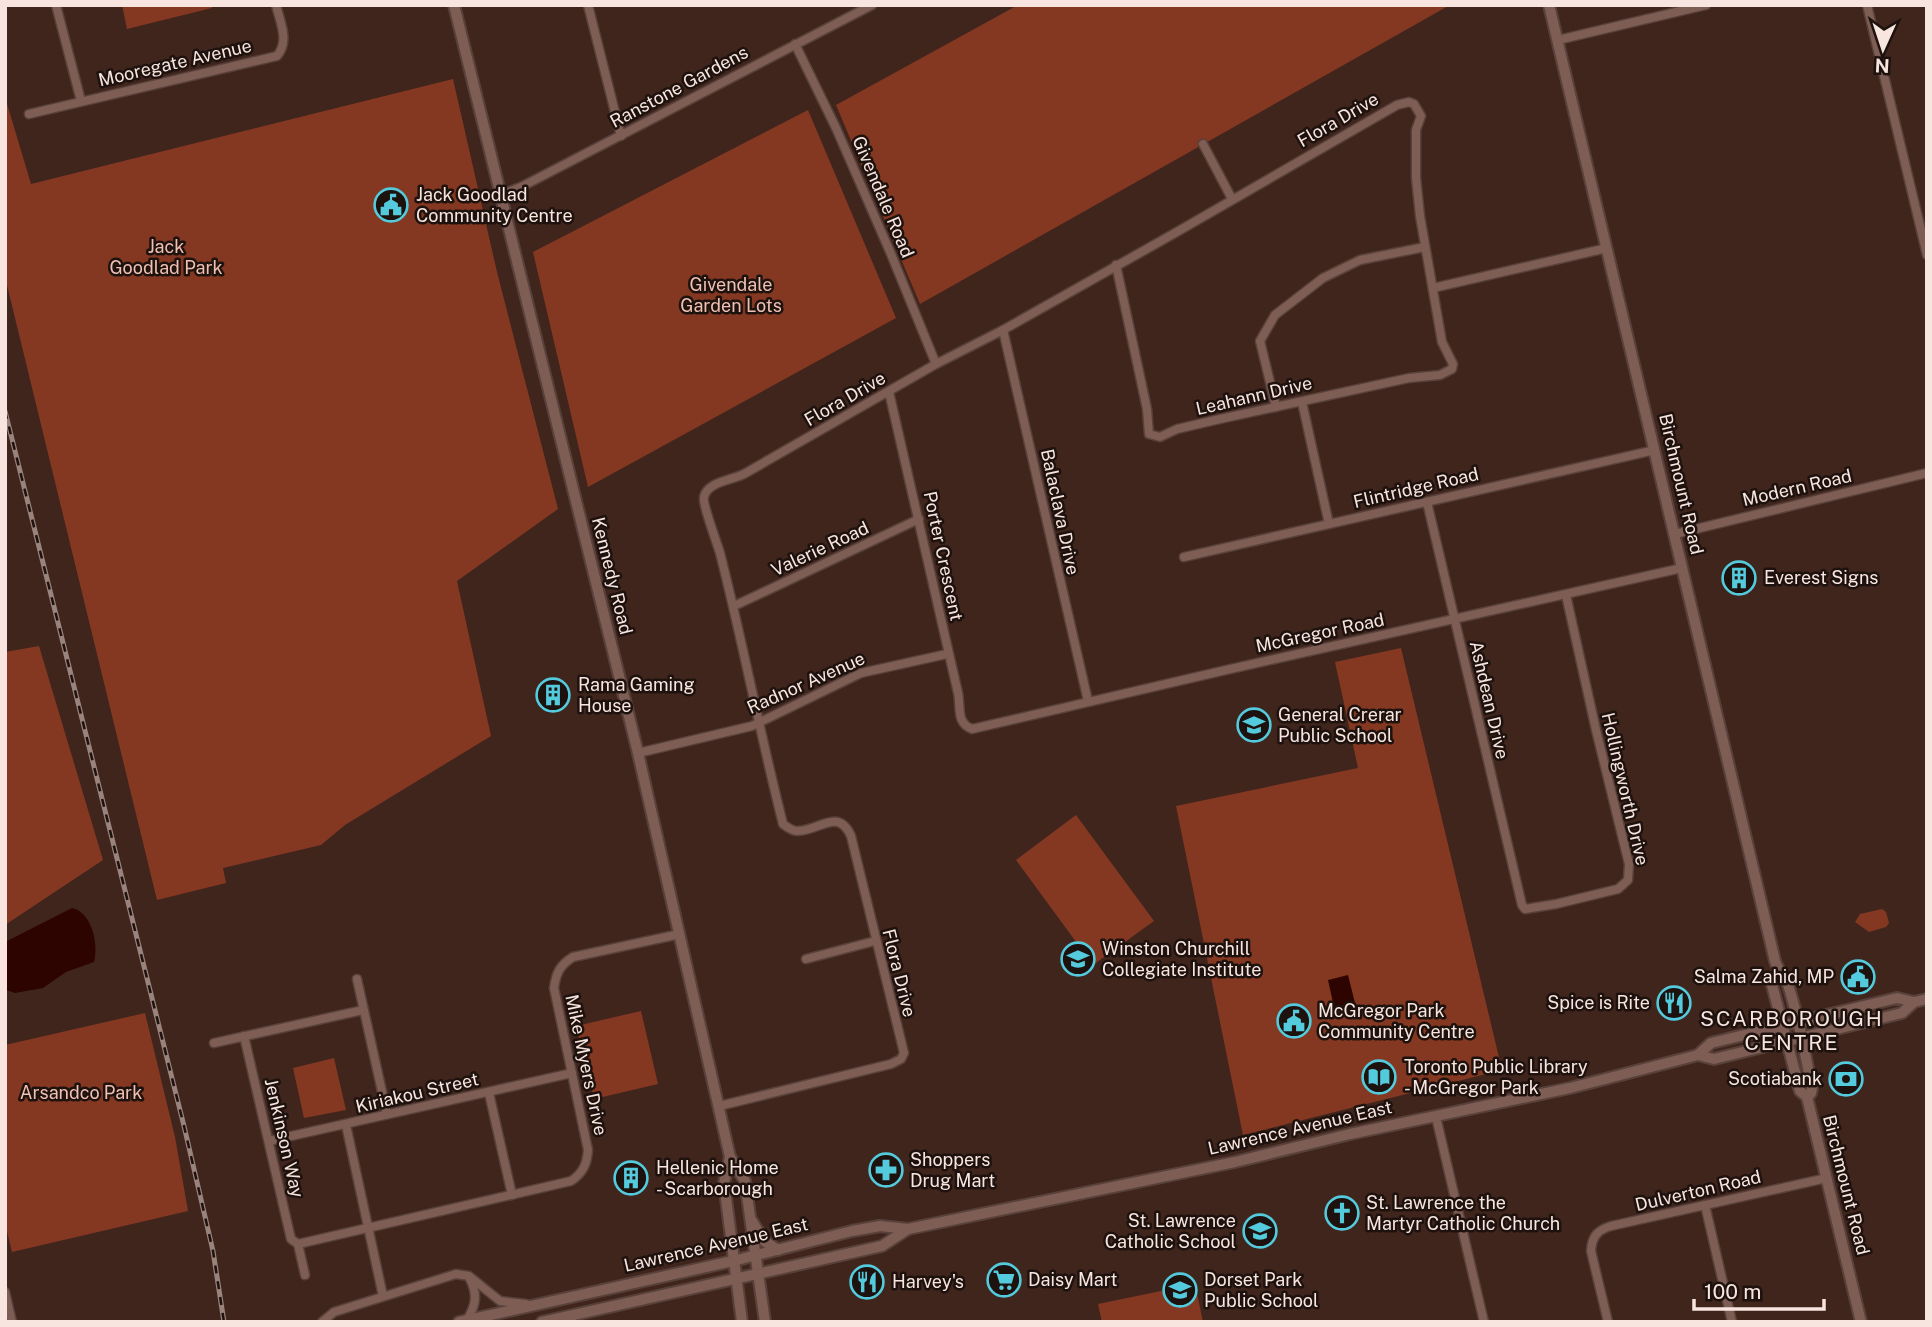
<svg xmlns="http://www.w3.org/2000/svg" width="1932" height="1327" font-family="'Public Sans',sans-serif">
<rect width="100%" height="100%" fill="#40251d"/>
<!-- green -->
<g fill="#843822">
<polygon points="122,5 211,5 212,8 127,29"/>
<polygon points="1018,5 1450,5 920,304 836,105"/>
<polygon points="453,79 497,272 558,509 457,581 491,736 345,825 321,845 223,868 226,883 157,900 5,277 5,97 31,184"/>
<polygon points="808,110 896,318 588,487 533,252"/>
<polygon points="39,646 103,860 5,925 5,652"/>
<polygon points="1401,648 1502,1070 1243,1135 1176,806 1358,768 1335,662"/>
<polygon points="1076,815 1154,921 1093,965 1016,860"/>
<polygon points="1882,909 1886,912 1889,923 1886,927 1869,932 1855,922 1860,914"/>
<polygon points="641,1011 658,1084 594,1099 576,1026"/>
<polygon points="145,1013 175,1137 188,1211 12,1252 5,1223 5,1045"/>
<polygon points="334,1058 346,1110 304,1118 293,1068"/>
<polygon points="1195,1284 1203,1322 1102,1322 1098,1304"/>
</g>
<!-- water -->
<g fill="#2d0400">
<path d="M72,908c20,4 27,37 22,54l-28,10 -23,16 -28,5 -9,-3 -1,-48z"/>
<polygon points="1348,975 1356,1007 1335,1012 1328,980"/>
</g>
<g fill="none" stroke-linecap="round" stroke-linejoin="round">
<defs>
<g id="minor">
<polyline points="56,5 81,101"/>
<polyline points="588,5 621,136"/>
<polyline points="1867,5 1927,255"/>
<polyline points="1558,40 1706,5"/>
<polyline points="795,44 836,128 891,254 936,364"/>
<path d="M29,114l248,-58c13,-15 3,-34 -1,-51"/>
<polyline points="1203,144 1232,199"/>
<polyline points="500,195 521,187 872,5"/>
<polyline points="1433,288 1607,248"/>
<polyline points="1003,330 1088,701"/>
<path d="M889,392l69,301c3,15 -2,30 14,36l254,-59 456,-102"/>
<polyline points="1302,402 1329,524"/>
<polyline points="1276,407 1260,341 1275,315 1323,278 1360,260 1425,247"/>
<polyline points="1427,502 1522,905 1525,909 1556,904 1618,889 1628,880 1629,864 1596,730 1566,595"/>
<polyline points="1675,534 1927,473"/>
<polyline points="1184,557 1655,450"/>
<polyline points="734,606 919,519"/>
<polyline points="638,753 752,726 861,673 947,654"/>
<polyline points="806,959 875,941"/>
<polyline points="357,979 387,1114"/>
<polyline points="244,1036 291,1239 298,1244 305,1275"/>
<polyline points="214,1043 363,1010"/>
<polyline points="489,1093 512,1195"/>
<path d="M719,1106l172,-42 10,-5 3,-6 -53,-217c-13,-29 -32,-5 -54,-5 -5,0 -10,-4 -14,-7 -23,-90 -40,-181 -63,-271 -3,-10 -18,-50 -16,-56 3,-15 28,-17 40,-23l192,-110 67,-34 172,-97 222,-128 12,-3 5,2 7,12 -5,14v48l4,38 22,126 11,22 -1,5 -12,6 -31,3 -189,41 -43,10 -17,8 -11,-3 -2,-25 -31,-144"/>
<polyline points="1436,1117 1484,1322"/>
<polyline points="346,1125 383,1296"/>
<polyline points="269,1141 572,1073"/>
<polyline points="1705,1205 1732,1322"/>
<path d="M298,1244l273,-63c12,-8 16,-17 17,-31l-34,-162c2,-15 6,-23 19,-31l107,-23"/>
<polyline points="5,1292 12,1322"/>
<path d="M467,1320c9,-15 11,-25 3,-41"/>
<polyline points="322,1322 334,1312 456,1274 469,1276 500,1301 526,1304"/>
<path d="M1608,1322l-17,-71c1,-14 6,-21 20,-25l216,-48"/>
</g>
<g id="secondary">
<polyline points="454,5 638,753 730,1157 745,1181 765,1322"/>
<path d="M1549,5l226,956c3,10 10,15 13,24 11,33 17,69 24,103l-1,5 -4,4"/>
<polyline points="1778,971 1772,985 1800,1091 1807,1097 1861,1322"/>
<polyline points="1698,1055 1714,1059 1902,1013 1914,1002 1927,999"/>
<polyline points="730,1157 724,1183 742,1322"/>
<polyline points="752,1221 764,1241 778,1250"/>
<polyline points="459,1322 733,1261 852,1231 880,1226 908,1229 1235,1162 1350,1134 1570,1088 1698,1055 1711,1043 1897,998 1914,1002"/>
<polyline points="542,1322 882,1246 908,1229"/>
</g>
</defs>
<!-- minor casing -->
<use href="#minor" stroke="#58413a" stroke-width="11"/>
<!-- secondary casing -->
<use href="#secondary" stroke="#58413a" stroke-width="14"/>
<!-- minor -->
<use href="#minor" stroke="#7d5d54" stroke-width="8"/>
<!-- secondary -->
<use href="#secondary" stroke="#7d5d54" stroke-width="10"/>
<defs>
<polyline id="rail" points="5,411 184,1126 213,1251 224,1322"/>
</defs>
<!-- rail casing -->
<use href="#rail" stroke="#9a837c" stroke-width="5"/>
<!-- rail -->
<use href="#rail" stroke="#1e120e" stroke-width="2.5" stroke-dasharray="8" stroke-linecap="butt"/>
</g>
<!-- icons -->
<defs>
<symbol id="civic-ring" viewBox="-11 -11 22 22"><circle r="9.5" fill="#1e120e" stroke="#54cadd" stroke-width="1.5"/><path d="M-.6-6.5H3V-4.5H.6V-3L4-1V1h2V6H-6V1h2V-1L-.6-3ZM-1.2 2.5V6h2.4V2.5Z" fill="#54cadd"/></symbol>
<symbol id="building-ring" viewBox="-11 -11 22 22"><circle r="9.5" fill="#1e120e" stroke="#54cadd" stroke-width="1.5"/><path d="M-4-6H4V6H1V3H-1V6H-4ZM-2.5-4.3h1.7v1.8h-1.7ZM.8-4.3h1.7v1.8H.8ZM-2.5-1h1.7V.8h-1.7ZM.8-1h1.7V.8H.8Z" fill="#54cadd"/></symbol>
<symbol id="school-ring" viewBox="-11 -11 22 22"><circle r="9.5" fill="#1e120e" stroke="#54cadd" stroke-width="1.5"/><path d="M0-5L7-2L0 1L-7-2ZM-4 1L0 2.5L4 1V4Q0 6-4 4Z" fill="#54cadd"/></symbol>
<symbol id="restaurant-ring" viewBox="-11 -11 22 22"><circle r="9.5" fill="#1e120e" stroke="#54cadd" stroke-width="1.5"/><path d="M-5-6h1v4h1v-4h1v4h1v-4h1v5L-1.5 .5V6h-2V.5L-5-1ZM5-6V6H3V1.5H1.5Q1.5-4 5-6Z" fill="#54cadd"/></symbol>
<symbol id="library-ring" viewBox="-11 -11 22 22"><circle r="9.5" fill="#1e120e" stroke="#54cadd" stroke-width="1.5"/><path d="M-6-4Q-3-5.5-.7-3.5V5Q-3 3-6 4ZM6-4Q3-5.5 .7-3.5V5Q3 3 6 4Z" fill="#54cadd"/></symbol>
<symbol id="bank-ring" viewBox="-11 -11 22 22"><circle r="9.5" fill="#1e120e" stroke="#54cadd" stroke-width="1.5"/><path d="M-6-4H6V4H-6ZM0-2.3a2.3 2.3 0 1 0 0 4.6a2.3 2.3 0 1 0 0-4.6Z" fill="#54cadd"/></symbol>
<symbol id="pharmacy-ring" viewBox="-11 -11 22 22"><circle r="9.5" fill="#1e120e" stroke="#54cadd" stroke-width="1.5"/><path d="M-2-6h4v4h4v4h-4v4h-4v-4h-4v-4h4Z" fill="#54cadd"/></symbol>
<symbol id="church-ring" viewBox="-11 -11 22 22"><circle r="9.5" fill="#1e120e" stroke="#54cadd" stroke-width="1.5"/><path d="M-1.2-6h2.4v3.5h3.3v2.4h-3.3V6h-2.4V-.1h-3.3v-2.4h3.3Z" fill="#54cadd"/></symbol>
<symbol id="supermarket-ring" viewBox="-11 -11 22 22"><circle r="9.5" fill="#1e120e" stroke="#54cadd" stroke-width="1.5"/><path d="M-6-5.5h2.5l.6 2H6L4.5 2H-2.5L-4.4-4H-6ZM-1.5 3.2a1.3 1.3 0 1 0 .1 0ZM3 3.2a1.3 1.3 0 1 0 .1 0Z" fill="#54cadd"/></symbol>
</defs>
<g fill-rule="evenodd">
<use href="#civic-ring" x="372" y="186" width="38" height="38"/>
<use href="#building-ring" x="1720" y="559" width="38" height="38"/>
<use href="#building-ring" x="534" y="676" width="38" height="38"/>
<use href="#school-ring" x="1235" y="706" width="38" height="38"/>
<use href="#school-ring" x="1059" y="940" width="38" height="38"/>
<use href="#civic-ring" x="1839" y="958" width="38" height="38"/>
<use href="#restaurant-ring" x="1655" y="984" width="38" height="38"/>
<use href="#civic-ring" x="1275" y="1002" width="38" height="38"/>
<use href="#library-ring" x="1360" y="1058" width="38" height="38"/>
<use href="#bank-ring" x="1827" y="1060" width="38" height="38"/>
<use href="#pharmacy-ring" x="867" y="1151" width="38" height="38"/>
<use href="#building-ring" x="612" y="1159" width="38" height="38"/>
<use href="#church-ring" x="1323" y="1194" width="38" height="38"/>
<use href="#school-ring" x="1241" y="1212" width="38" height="38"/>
<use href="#supermarket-ring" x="985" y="1261" width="38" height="38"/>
<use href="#restaurant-ring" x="848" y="1263" width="38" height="38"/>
<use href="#school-ring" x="1161" y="1271" width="38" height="38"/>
</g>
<g text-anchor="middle" stroke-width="5" stroke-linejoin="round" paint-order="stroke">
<!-- street labels -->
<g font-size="18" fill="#f8e5df" stroke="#1e120e">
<text transform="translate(175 63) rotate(-13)" y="6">Mooregate Avenue</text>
<text transform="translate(679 87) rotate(-28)" y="6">Ranstone Gardens</text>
<text transform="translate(1338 120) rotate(-30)" y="6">Flora Drive</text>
<text transform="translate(883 197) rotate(67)" y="6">Givendale Road</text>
<text transform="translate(1254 396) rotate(-13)" y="6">Leahann Drive</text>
<text transform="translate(845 399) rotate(-30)" y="6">Flora Drive</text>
<text transform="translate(1681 484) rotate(77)" y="6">Birchmount Road</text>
<text transform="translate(1416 488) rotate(-13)" y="6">Flintridge Road</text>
<text transform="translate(1797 488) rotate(-13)" y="6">Modern Road</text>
<text transform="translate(1060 512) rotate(78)" y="6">Balaclava Drive</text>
<text transform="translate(820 549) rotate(-25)" y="6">Valerie Road</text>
<text transform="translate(943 556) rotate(78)" y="6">Porter Crescent</text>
<text transform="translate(612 576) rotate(76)" y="6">Kennedy Road</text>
<text transform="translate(1320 633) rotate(-12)" y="6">McGregor Road</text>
<text transform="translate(806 683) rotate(-24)" y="6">Radnor Avenue</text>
<text transform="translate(1489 700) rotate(77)" y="6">Ashdean Drive</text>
<text transform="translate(1625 789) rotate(77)" y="6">Hollingworth Drive</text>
<text transform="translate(899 973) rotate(76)" y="6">Flora Drive</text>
<text transform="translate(586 1065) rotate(78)" y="6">Mike Myers Drive</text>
<text transform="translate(417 1093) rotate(-13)" y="6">Kiriakou Street</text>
<text transform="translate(1300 1128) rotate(-13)" y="6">Lawrence Avenue East</text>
<text transform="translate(284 1138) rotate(77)" y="6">Jenkinson Way</text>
<text transform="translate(1846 1185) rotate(76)" y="6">Birchmount Road</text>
<text transform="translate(1698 1191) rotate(-13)" y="6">Dulverton Road</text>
<text transform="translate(716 1245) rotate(-13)" y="6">Lawrence Avenue East</text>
</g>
<!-- poi labels -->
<g font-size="18" fill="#f8e5df" stroke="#1e120e" text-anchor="start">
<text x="416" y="201">Jack Goodlad<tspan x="416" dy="21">Community Centre</tspan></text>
<text x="1764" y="584">Everest Signs</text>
<text x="578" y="691">Rama Gaming<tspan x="578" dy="21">House</tspan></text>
<text x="1278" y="721">General Crerar<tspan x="1278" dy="21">Public School</tspan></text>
<text x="1102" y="955">Winston Churchill<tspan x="1102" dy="21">Collegiate Institute</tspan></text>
<text x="1834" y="983" text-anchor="end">Salma Zahid, MP</text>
<text x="1650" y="1009" text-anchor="end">Spice is Rite</text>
<text x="1318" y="1017">McGregor Park<tspan x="1318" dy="21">Community Centre</tspan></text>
<text x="1404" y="1073">Toronto Public Library<tspan x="1404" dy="21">- McGregor Park</tspan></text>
<text x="1822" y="1085" text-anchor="end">Scotiabank</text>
<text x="910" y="1166">Shoppers<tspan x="910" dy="21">Drug Mart</tspan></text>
<text x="656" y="1174">Hellenic Home<tspan x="656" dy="21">- Scarborough</tspan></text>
<text x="1366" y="1209">St. Lawrence the<tspan x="1366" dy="21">Martyr Catholic Church</tspan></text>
<text x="1236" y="1227" text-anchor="end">St. Lawrence<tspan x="1236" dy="21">Catholic School</tspan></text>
<text x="1028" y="1286">Daisy Mart</text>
<text x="1204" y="1286">Dorset Park<tspan x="1204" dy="21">Public School</tspan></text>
<text x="892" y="1288">Harvey's</text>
</g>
<!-- park labels -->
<g font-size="18" fill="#f0c0b2" stroke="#1e120e">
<text x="166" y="253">Jack<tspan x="166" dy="21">Goodlad Park</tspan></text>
<text x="731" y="291">Givendale<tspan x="731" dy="21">Garden Lots</tspan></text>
<text x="81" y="1099">Arsandco Park</text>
</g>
<!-- quarter labels -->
<g font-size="21" letter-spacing="2" fill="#f8e5df" stroke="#1e120e">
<text x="1792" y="1026">SCARBOROUGH<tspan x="1792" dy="24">CENTRE</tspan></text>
</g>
</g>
<!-- border -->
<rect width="1932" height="1327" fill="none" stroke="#f8e5df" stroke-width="14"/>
<!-- north arrow -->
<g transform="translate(1883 49) rotate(183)" stroke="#1e120e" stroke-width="5" paint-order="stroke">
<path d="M0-5L12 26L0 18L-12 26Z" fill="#f8e5df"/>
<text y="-10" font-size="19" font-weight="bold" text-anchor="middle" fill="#f8e5df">N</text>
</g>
<!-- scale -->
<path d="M1694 1299v10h130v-10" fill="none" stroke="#f8e5df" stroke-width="3.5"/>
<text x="1704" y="1299" font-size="21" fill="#f8e5df" stroke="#1e120e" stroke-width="5" paint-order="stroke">100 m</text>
</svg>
